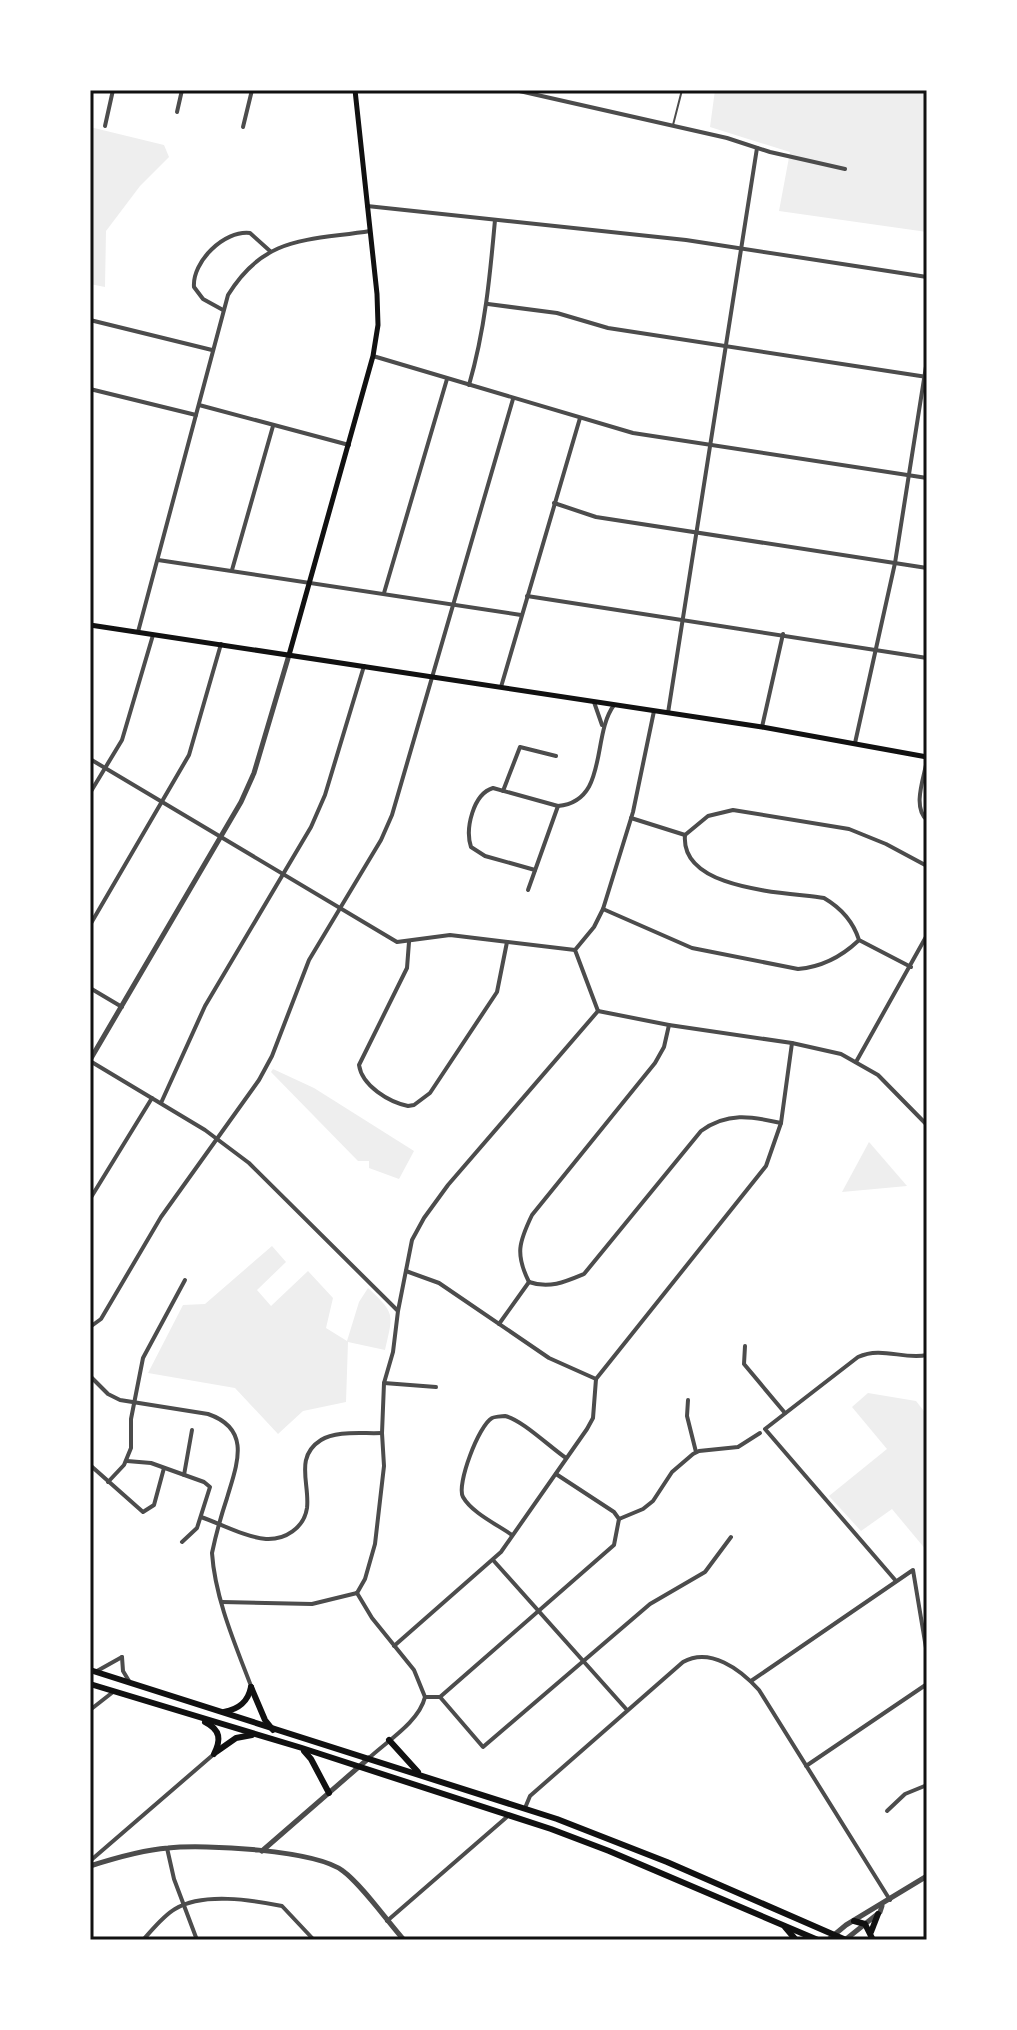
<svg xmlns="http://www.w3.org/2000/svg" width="1017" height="2030" font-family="'DM Sans',sans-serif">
<rect width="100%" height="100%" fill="#fff"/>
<!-- green -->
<g fill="#eee">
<polygon points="715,90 927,90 927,232 779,211 790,152 710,127"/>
<polygon points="90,127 164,145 169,157 140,186 106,231 105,287 90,284"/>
<polygon points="273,1069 314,1088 414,1151 399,1179 369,1168 369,1161 358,1161 271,1072"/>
<polygon points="869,1142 907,1186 842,1192"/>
<path d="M272,1246l14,16 -29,28 14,16 37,-35 25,27 -7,30 21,13 12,-39 9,-14c28,26 25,26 17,62l-37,-8 -2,60 -43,9 -25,23 -43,-46 -87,-15 35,-68 22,-1z"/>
<polygon points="868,1393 916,1401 927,1415 927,1551 892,1509 861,1531 829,1496 887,1449 852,1407"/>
</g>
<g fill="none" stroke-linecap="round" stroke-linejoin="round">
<!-- service -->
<polyline stroke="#4c4c4c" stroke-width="2" points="673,125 682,90"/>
<!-- minor -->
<g stroke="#4c4c4c" stroke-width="4">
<polyline points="515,90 727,138 770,152 845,169"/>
<polyline points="177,112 182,90"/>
<polyline points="105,126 113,90"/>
<polyline points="243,127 252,90"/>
<polyline points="367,206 686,240 927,277"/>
<polyline points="488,304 557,313 608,328 927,377"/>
<path d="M223,310l-20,-11 -9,-12c-2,-25 30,-57 56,-54l20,18"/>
<polyline points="90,320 212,350"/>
<polyline points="373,356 633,433 927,478"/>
<path d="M469,385c16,-55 21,-109 26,-165"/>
<polyline points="90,389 196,415"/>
<polyline points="199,405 349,445"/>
<polyline points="554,503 596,517 927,568"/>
<polyline points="158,560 521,615"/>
<polyline points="232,570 273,426"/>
<polyline points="384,593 447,379"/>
<polyline points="527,596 927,658"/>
<path d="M138,632l90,-337c37,-60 79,-54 142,-64"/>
<polyline points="501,687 580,418"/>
<polyline points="594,702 602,725"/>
<polyline points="668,713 757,148"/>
<polyline points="762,727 783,634"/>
<polyline points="855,743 895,563 927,360"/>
<polyline points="90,759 397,942 450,935 575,950"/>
<path d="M927,760c-3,18 -15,47 0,60"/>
<polyline points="503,791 520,747 556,756"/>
<polyline points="90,793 122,740 153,635"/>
<polyline points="631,818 685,835"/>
<path d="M685,835c-5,56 102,57 139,63 17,10 29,23 35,42l52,27"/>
<polyline points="685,835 708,816 733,810 849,829 886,844 927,866"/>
<path d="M535,870l-50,-14 -14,-9c-6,-18 2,-53 22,-59l65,18c51,-5 33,-70 56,-101"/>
<polyline points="528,890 558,806"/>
<path d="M603,909l89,39 106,21c23,-2 43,-12 60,-28"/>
<polyline points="90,925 189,755 221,644"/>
<path d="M409,942l-2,26 -48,97c3,21 30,37 49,41l6,-1 16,-12 67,-101 10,-50"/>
<polyline points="90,988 122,1007"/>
<polyline points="598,1011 669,1025 792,1043 841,1054 878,1075 927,1125"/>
<polyline points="598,1011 575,950 594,927 603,909 633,812 654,711"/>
<polyline points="90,1061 205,1130 249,1163 397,1310"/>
<polyline points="856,1062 927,935"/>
<polyline points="161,1103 205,1006 311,827 325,795 364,666"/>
<polyline points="90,1199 152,1098"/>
<polyline points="406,1271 439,1283 549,1358 596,1379"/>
<path d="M529,1282c20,7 36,0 55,-8l117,-143c26,-19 50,-15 80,-8"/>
<path d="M529,1282c-14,-28 -10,-40 3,-67l123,-152 9,-16 5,-22"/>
<polyline points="499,1324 529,1282"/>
<polyline points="90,1327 101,1319 161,1217 259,1080 272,1056 309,960 381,840 392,815 513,399"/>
<polyline points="745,1346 744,1364 785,1413"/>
<path d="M90,1376l18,18 12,6 88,14c44,15 29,50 19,84 -6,18 -11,36 -15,55 3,45 23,91 39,133"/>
<polyline points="596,1379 766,1166 781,1123 792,1043"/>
<polyline points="384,1383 436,1387"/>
<polyline points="688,1400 687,1416 696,1452"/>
<polyline points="127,1461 151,1463 204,1482 210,1487 197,1528 182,1542"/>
<polyline points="90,1465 143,1512 154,1505 164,1468"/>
<polyline points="184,1475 192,1430"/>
<polyline points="108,1482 124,1465 131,1448 131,1419 143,1358 185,1280"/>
<path d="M201,1517c20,7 44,20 65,22 19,1 38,-11 41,-31 3,-24 -13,-51 14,-68 15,-10 43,-6 61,-7"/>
<polyline points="619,1519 643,1509 653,1501 672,1472 693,1454 699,1451 738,1447 760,1433"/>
<path d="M512,1535c-14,-10 -40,-22 -49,-38 -7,-12 16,-72 29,-79 1,-1 11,-2 13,-2 16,3 46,32 61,42"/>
<polyline points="493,1560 627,1710"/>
<path d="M896,1581l-131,-152 93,-72c24,-11 45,3 69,-2"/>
<polyline points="357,1593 365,1579 375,1544 384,1466 382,1433 384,1383 393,1352 398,1311 412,1240 424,1218 448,1185 598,1011"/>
<polyline points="357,1593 372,1618 414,1670 425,1697 440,1697 483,1747 650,1604 705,1572 731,1537"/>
<polyline points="222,1602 312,1604 357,1593"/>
<polyline points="394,1646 501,1552 587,1429 593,1418 596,1379"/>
<polyline points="122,1657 123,1671 129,1681"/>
<polyline points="97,1671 122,1657"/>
<polyline points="751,1681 913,1570 927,1654"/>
<polyline points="440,1697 614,1545 619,1519 614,1512 556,1474"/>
<polyline points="90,1710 113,1692"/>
<path d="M369,1758c18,-17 50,-36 56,-61"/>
<polyline points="806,1766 927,1684"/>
<path d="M525,1808l5,-12 153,-134c27,-15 57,7 76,28l131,210"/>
<polyline points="887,1811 905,1794 927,1785"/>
<polyline points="167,1848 174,1879 197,1940"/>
<polyline points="90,1861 214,1754"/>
<polyline points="387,1921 508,1816"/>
<path d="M143,1940c10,-11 20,-24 32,-31 28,-17 77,-9 107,-3l32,34"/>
</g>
<!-- tertiary -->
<g stroke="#4c4c4c" stroke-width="5">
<polyline points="90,1060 241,802 254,773 289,655"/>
<polyline points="262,1851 369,1758"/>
<path d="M90,1866c25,-8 52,-16 78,-18 36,-4 148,2 175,23 19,14 44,50 61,69"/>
<polyline points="828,1940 846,1925 927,1876"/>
<polyline points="845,1940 880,1912 882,1906"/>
</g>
<!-- secondary -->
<g stroke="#111" stroke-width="5">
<polyline points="90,625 762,727 927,757"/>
<polyline points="289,655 373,356 378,325 377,294 355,90"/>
</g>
<!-- trunk -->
<g stroke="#111" stroke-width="6">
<polyline points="90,1670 557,1819 667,1862 846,1940"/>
<polyline points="90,1684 302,1748 551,1829 609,1851 818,1940"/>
<polyline points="251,1687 265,1720 273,1730"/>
<path d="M224,1712c15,-3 24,-10 27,-25"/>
<path d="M205,1722c16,8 16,18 9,32"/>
<polyline points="389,1740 418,1772"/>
<polyline points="304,1751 311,1759 329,1793"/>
<polyline points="216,1752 236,1738 252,1735"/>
<polyline points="854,1921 865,1924 873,1940"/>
<polyline points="785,1927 796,1940"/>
<polyline points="871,1932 878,1914"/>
</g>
</g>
<!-- border -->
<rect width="1017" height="2030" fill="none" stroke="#ffffff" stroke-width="184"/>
<rect x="92" y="92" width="833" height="1846" fill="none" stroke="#111" stroke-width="3"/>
</svg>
